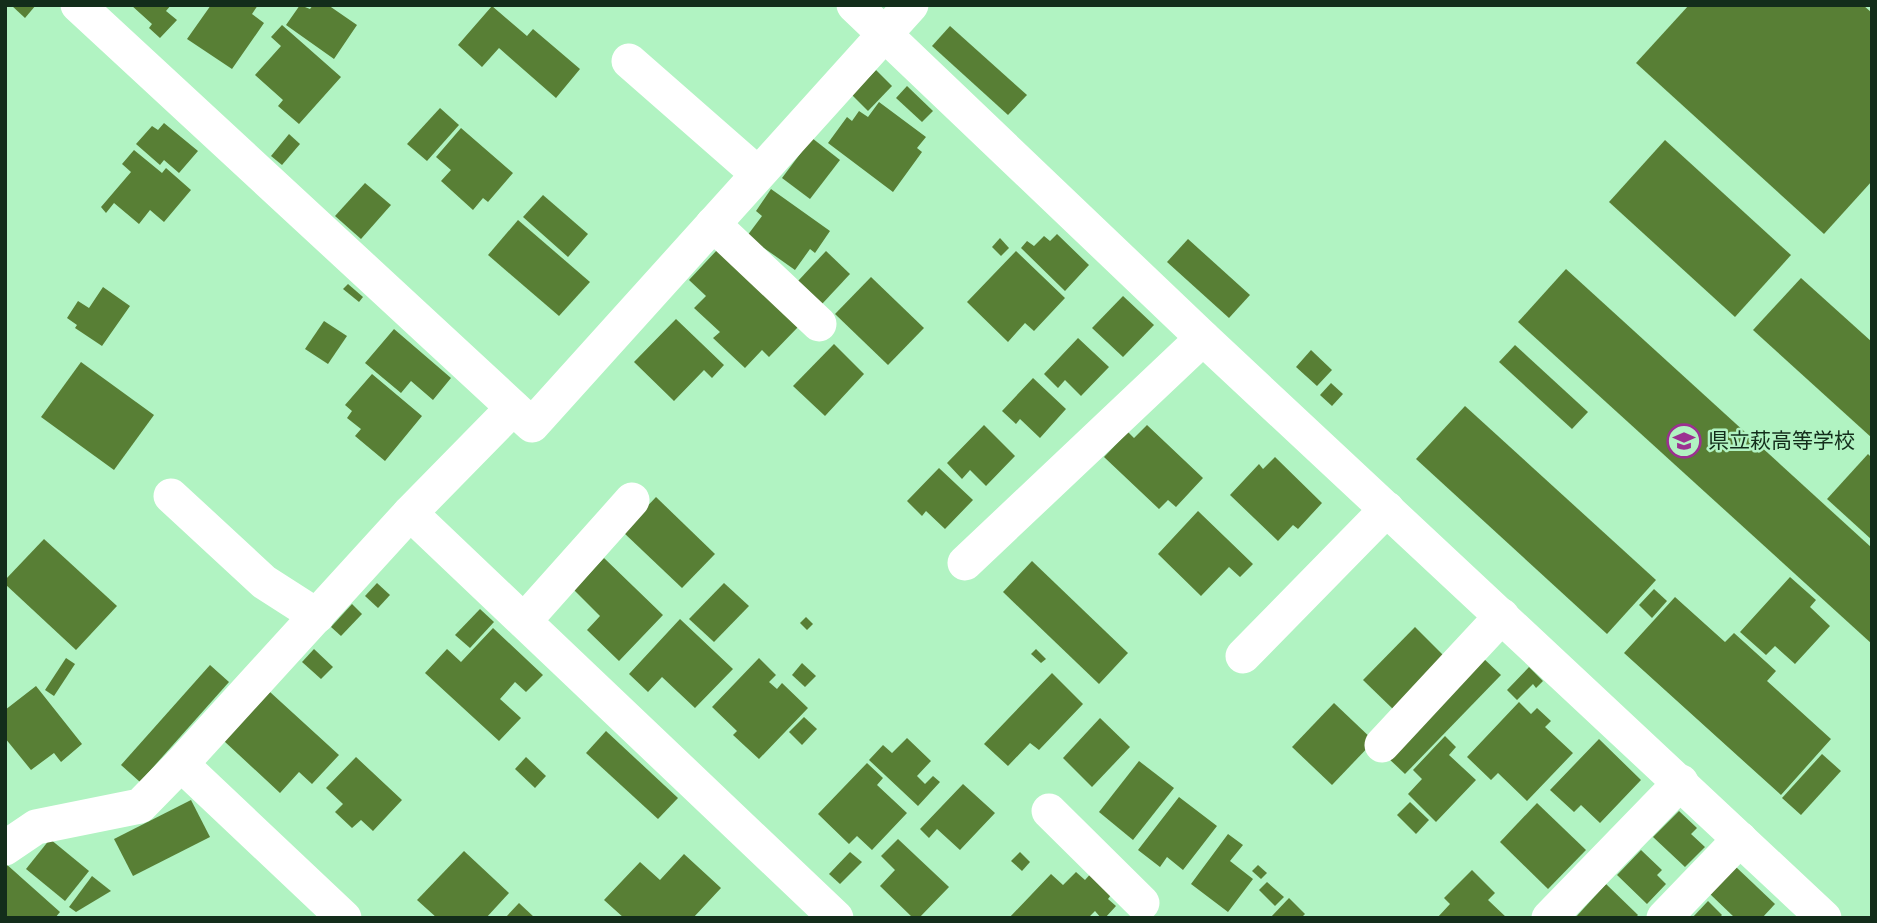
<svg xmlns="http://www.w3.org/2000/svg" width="1877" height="923" font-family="Arial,'Noto Sans JP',sans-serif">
<rect width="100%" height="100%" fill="#b1f3c2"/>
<!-- building -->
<g fill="#587f35">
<polygon points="11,5 36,5 25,18"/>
<polygon points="131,5 171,5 166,11 177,20 160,38 149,28 152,24"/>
<polygon points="211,5 258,5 252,14 264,23 232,69 187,39"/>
<polygon points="300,5 310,9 313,5 328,5 357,25 334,59 286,25"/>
<polygon points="1689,5 1863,5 1872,13 1872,181 1824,234 1636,63"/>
<polygon points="492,6 527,36 533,29 580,69 556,98 499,48 482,67 458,45"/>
<polygon points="282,25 341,77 299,124 278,106 283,100 255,75 281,46 271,37"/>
<polygon points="950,26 1027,95 1008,115 932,46"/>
<polygon points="876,70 892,86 868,111 852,95"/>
<polygon points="907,86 933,111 922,122 896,98"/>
<polygon points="879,102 926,137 917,148 922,152 893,192 828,143 847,117 852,121 859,111 868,117"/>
<polygon points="440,108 459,125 427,161 407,144"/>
<polygon points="164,123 198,151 179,173 164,160 160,165 136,144 152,126 158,130"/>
<polygon points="461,128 513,173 488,202 483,198 473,210 441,181 451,170 436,157"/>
<polygon points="289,134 300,144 282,165 271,156"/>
<polygon points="812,138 840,160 810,199 782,178"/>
<polygon points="1665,140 1791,255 1735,317 1609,202"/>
<polygon points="134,150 162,173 166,168 191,190 164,222 150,210 139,224 114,203 106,213 101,207 131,172 122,164"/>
<polygon points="365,183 391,205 361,239 335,216"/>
<polygon points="771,189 830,231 815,253 810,249 795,270 747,236 762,216 756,211"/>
<polygon points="543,195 588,234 568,257 523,217"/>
<polygon points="518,220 590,282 559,316 488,255"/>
<polygon points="1057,234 1089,265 1065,291 1021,248 1027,241 1034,246 1044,236 1050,241"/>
<polygon points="1000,238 1009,248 1001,256 992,247"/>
<polygon points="1188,239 1250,295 1229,318 1167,262"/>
<polygon points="717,250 798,327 769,357 762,350 745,368 713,338 720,332 694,308 706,296 689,280"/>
<polygon points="826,251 850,274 822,304 798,281"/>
<polygon points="1016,251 1065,298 1034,331 1025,323 1008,342 967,302"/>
<polygon points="1566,269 1872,548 1872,644 1518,322"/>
<polygon points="871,277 924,328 888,365 835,314"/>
<polygon points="1801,278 1872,342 1872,438 1753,330"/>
<polygon points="348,284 363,297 359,302 343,289"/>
<polygon points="103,287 130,306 102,346 75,328 77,325 67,318 78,301 89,308"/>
<polygon points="1123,296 1154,325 1123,357 1092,328"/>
<polygon points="676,319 724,365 712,378 704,370 674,401 634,362"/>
<polygon points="324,321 347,336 328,364 305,349"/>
<polygon points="394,329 451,378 433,400 411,381 401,393 365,363"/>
<polygon points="1078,338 1109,367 1081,396 1065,380 1058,388 1044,374"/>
<polygon points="834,344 864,374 825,416 793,386"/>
<polygon points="1515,345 1588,412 1572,429 1499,362"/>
<polygon points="1311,350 1332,370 1317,386 1296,367"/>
<polygon points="81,362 154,415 114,470 41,417"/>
<polygon points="372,374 422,416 385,461 355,436 361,429 347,418 352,411 345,405"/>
<polygon points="1033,378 1066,409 1040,438 1020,419 1016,424 1002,411"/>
<polygon points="1331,383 1343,394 1332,406 1320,395"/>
<polygon points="1465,406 1656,580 1607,634 1416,459"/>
<polygon points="984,425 1015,456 986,486 970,470 962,479 947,463"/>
<polygon points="1147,425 1203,478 1176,507 1168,500 1159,509 1104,457 1128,432 1134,438"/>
<polygon points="1868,454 1872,458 1872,540 1827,499"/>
<polygon points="1275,457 1322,503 1298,529 1293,525 1278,541 1230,495 1259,464 1263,469"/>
<polygon points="939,468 973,500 945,529 926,511 922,516 907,501"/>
<polygon points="656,497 715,554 682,588 623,532"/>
<polygon points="1198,511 1253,564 1240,577 1229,567 1201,596 1158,554"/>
<polygon points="44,539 117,606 76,650 5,584 5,580"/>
<polygon points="604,558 663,615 619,661 587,630 600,616 574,590"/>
<polygon points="1032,561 1128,653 1099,684 1003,592"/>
<polygon points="1790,577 1816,600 1810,607 1830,626 1795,664 1775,646 1766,655 1740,632"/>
<polygon points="377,583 390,595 378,608 365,596"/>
<polygon points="724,583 749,606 714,642 689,619"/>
<polygon points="1654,589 1667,601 1652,618 1639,605"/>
<polygon points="1675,597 1725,642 1734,633 1776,671 1767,681 1831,739 1781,795 1624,653"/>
<polygon points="352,604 362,614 341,636 331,627"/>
<polygon points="480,609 494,622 470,648 455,635"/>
<polygon points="806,617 813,624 807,630 800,623"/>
<polygon points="680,619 733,669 695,708 662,677 648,692 629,674"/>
<polygon points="1415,627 1446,658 1395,711 1363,680"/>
<polygon points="493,628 543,675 526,692 515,682 500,699 521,718 499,741 425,673 447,649 461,662"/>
<polygon points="314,649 333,667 321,679 302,662"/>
<polygon points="1036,649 1046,659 1041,663 1031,654"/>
<polygon points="1481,656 1501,675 1405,774 1386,756"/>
<polygon points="66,658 75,664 54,696 45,690"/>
<polygon points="759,658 776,675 769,682 777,689 782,683 808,708 759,759 733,735 737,731 712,707"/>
<polygon points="802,663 816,676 805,687 792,675"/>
<polygon points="210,665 229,682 140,782 121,765"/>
<polygon points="1529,667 1543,681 1536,688 1533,684 1517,700 1507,690"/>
<polygon points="1052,673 1083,704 1039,750 1030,743 1008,766 984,744"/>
<polygon points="36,686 82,744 61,762 54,753 31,770 5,738 5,710"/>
<polygon points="270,692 339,755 312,784 299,772 280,793 224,741"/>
<polygon points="1519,702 1531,714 1537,708 1551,721 1545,727 1573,753 1527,801 1498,773 1491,780 1467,757"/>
<polygon points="1334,703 1374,741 1332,785 1292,747"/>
<polygon points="804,717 817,729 802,745 789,732"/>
<polygon points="1100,718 1130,747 1092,787 1063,758"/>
<polygon points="606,731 678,798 658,819 586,753"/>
<polygon points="1445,736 1456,747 1449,755 1476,780 1436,822 1408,794 1422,779 1413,770"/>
<polygon points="907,738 931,761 917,776 925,784 933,776 940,782 918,806 869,760 883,745 892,753"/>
<polygon points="1599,739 1641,780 1600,823 1581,805 1574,812 1550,790"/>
<polygon points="1822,754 1841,771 1801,815 1782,798"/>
<polygon points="356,757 402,800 373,831 361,820 352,828 335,812 343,804 326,788"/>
<polygon points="526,757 546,776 535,788 515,769"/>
<polygon points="1139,761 1174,788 1133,840 1099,812"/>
<polygon points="867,763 883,778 877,785 907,813 872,850 857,836 849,844 818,814"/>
<polygon points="963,784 995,813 960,850 937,829 929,838 920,829"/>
<polygon points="1179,797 1217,826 1183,870 1167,857 1160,867 1138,850"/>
<polygon points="191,800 210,837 133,876 114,839"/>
<polygon points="1410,802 1429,820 1416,834 1397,815"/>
<polygon points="1537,803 1586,850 1548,889 1500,842"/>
<polygon points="1679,811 1697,828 1691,834 1705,847 1685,867 1653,837"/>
<polygon points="1228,834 1243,845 1230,861 1253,879 1228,912 1191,884"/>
<polygon points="50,839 89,871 65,901 26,869"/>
<polygon points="898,839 949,887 919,918 913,918 880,886 895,870 881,856"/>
<polygon points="1641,850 1662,870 1657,875 1666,884 1647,904 1617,875"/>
<polygon points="464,851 509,893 486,918 437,918 417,900"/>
<polygon points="850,852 862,862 840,884 829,874"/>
<polygon points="1020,852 1030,862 1022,871 1011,861"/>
<polygon points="684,854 721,888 693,918 624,918 604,900 640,862 660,880"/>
<polygon points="5,863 60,912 55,918 5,918"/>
<polygon points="1258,865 1267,873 1261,879 1252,871"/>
<polygon points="1736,867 1775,904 1762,918 1735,918 1710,894"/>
<polygon points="1472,870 1495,893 1488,900 1507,918 1437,918 1450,904 1444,898"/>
<polygon points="1093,871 1114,891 1108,899 1116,906 1105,918 1101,918 1095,911 1088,918 1009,918 1051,874 1063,885 1076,872 1085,880"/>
<polygon points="92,876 111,891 76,912 69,907"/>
<polygon points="1267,882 1284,897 1275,906 1259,890"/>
<polygon points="1606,884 1638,915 1635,918 1575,918"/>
<polygon points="1289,898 1305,914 1301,918 1270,918"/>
<polygon points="1708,901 1722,915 1719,918 1692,918"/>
<polygon points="519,903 535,918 505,918"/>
</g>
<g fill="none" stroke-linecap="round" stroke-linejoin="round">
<!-- minor -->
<g stroke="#fff" stroke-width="35">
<polyline points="78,5 532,425 911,5"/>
<polyline points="854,5 1203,338 1824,918"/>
<polyline points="629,61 758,174"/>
<polyline points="713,224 819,324"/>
<polyline points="171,496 264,582 317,616"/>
<polyline points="410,513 836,918"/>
<polyline points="965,563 1203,338"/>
<polyline points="524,621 632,500"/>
<polyline points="1243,656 1387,509"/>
<polyline points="1382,745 1502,616"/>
<polyline points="181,764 344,918"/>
<polyline points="1049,811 1142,903"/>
<polyline points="5,848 36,827 140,806 181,764 410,513 513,408"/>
<polyline points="1549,918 1681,782"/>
<polyline points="1664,918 1740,839"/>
</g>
</g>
<!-- icons -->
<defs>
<symbol id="school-ring" viewBox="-11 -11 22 22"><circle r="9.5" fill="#b1f3c2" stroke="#9c3091" stroke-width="1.5"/><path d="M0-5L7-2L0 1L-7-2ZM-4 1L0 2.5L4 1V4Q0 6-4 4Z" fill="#9c3091"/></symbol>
</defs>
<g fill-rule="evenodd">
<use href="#school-ring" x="1665" y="422" width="38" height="38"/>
</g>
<g text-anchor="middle" stroke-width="5" stroke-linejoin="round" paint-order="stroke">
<!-- poi labels -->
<g font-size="21" fill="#132d1b" stroke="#b1f3c2" text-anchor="start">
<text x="1708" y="448">県立萩高等学校</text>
</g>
</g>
<!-- border -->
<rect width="1877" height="923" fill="none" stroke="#132d1b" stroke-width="14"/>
</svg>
